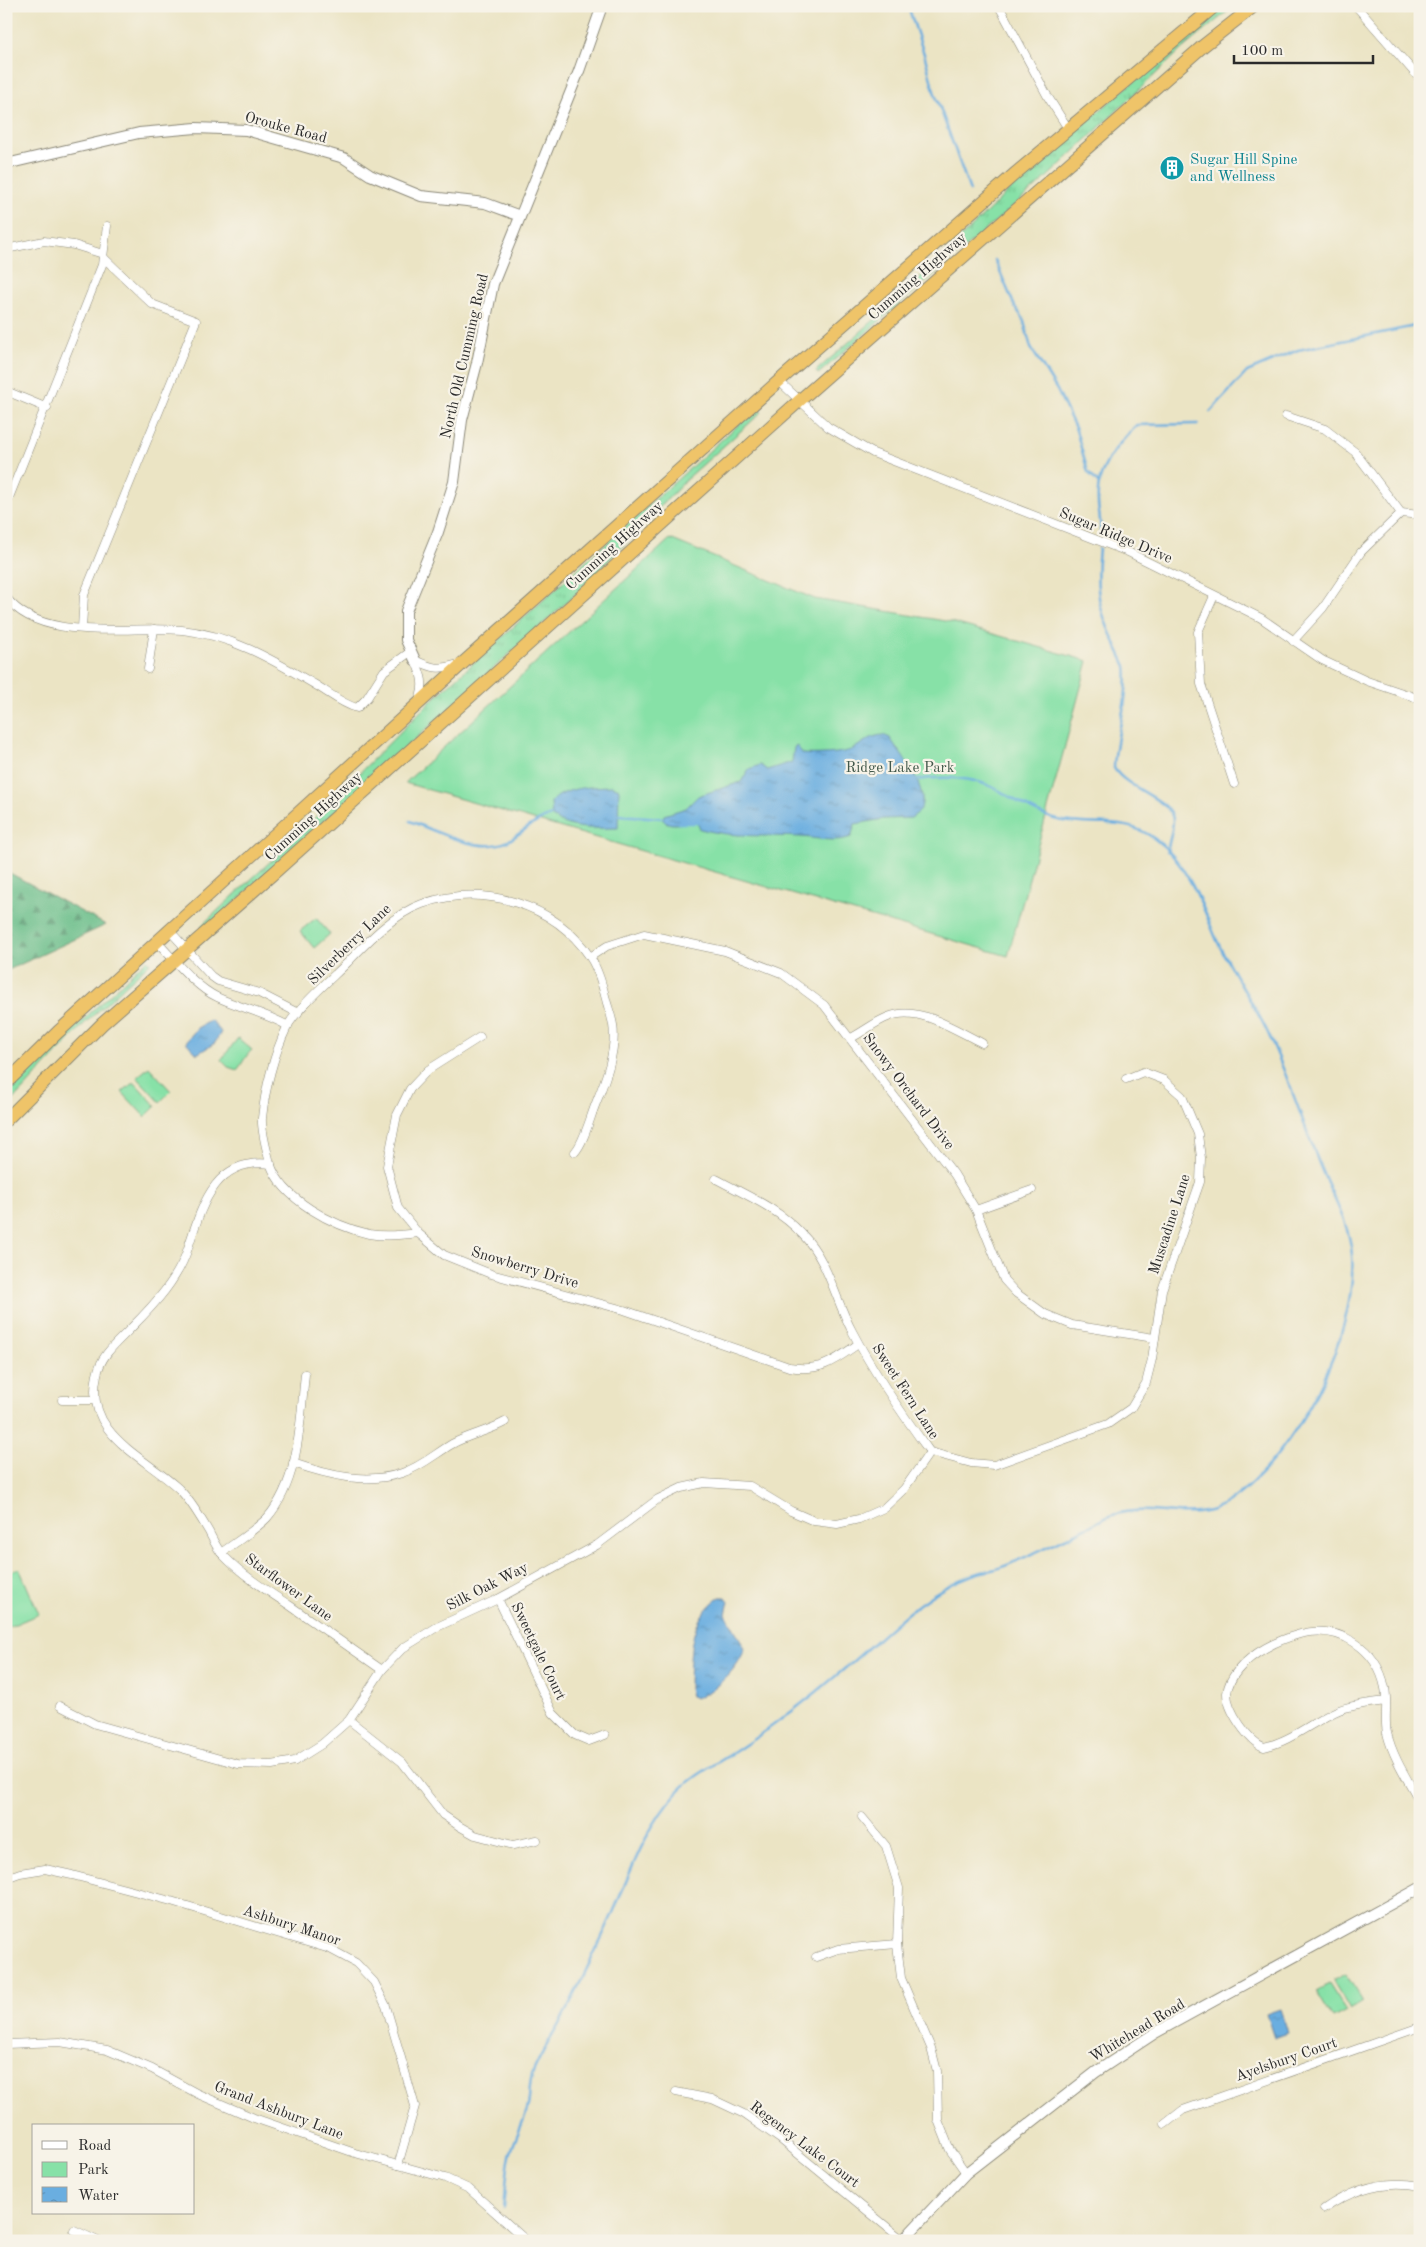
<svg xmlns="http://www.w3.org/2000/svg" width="1426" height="2247" font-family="'Old Standard TT',serif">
<defs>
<pattern id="grass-tufts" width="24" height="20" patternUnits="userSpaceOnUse" patternTransform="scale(1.25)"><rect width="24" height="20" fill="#87e1a7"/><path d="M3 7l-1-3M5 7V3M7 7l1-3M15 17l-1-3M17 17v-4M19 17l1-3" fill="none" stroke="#75c190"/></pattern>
<pattern id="forest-firs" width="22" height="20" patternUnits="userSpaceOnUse" patternTransform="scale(1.25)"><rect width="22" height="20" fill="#6dbf8c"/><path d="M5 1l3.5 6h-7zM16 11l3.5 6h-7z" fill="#5a9b73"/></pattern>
<pattern id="water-ripples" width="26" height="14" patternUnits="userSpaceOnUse" patternTransform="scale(1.25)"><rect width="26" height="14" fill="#6aaee0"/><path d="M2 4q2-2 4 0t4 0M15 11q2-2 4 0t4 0" fill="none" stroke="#578eb6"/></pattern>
</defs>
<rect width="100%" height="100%" fill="#f7f3e8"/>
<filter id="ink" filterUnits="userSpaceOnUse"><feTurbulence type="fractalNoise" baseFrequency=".02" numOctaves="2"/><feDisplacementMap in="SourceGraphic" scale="10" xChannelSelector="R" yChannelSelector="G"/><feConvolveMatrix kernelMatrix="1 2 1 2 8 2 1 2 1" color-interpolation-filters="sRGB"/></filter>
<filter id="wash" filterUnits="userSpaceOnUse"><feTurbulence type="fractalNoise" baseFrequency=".0096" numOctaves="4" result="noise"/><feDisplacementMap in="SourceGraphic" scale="20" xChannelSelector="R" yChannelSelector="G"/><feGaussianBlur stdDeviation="1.12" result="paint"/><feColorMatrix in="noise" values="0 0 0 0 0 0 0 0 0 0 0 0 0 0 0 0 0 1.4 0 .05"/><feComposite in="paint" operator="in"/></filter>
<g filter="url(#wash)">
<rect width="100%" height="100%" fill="#ebe4c4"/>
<!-- grass -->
<g fill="url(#grass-tufts)" stroke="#598669">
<polygon points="1223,6 1234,6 1183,48 1046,178 818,374 816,371 898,299 1034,166"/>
<polygon points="757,408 762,412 689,477 577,593 204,930 201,926 286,847 430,702"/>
<polygon points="146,960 150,963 84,1024 6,1108 6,1093"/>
</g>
<!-- forest -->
<polygon fill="url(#forest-firs)" stroke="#4c755c" points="6,871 106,925 6,971"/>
<!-- park -->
<g fill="#87e1a7" stroke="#598669">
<polygon points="670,539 815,599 951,622 1088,661 1008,956 405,783"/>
<polygon points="316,918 330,934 314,948 300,931"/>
<path d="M238,1038l14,12c-7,6 -9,13 -15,20l-9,-3 -7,-7z"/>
<polygon points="149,1067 171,1091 160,1102 137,1077"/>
<polygon points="134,1082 156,1106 145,1117 122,1092"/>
<polygon points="19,1568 39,1614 6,1628 6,1573"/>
<polygon points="1346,1974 1363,2002 1350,2010 1333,1981"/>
<polygon points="1329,1984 1346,2012 1333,2019 1316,1991"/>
</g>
<!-- water -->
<g fill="url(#water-ripples)" stroke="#4a6c86">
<path d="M883,735l7,3c12,19 40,50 30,73l-9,7 -28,1 -28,5 -4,13c-15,6 -34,1 -50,0 -36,-2 -66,1 -101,-8l-3,-6c-11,-2 -27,5 -34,-3l1,-5 22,-7 12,-12 43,-14 8,-13 11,-4 7,5 25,-8 2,-14 2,-3 7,9c11,1 38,0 48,-4 12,-6 18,-14 32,-15z"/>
<path d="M612,786l7,3 -1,39c-22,0 -47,3 -66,-11l-1,-15c16,-16 40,-15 61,-16z"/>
<polygon points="211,1020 221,1032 215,1043 197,1054 186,1042 197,1028"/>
<path d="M720,1597h6l3,4 -3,13 19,34c-6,20 -31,44 -50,51l-4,-3 -2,-7c1,-35 -1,-70 31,-92z"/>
<polygon points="1280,2009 1288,2033 1274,2038 1266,2014"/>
</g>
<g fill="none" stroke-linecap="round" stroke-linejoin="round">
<!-- stream -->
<g stroke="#6aaee0" stroke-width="2.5">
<polyline points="908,6 925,57 934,91 970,191"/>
<polyline points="995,260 1015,307 1023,318 1031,348 1057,390 1076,430 1088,472 1099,484"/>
<polyline points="1210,412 1247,372 1298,350 1420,325"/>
<path d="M1100,533c2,-11 -2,-20 -2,-31 -3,-32 18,-56 39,-77l61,-1"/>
<path d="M1099,548c-6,55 4,70 27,118 4,33 -11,69 -12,102 13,22 58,31 59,52 0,10 -4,22 -6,31"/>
<polyline points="618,815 663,818"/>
<path d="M410,821c26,10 71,34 98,20 15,-9 26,-20 43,-26"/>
<polyline points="678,823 698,823"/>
<path d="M504,2208c2,-17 2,-36 6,-52 4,-17 14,-33 18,-50 2,-10 1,-21 4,-31 7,-19 20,-38 30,-56 16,-31 31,-63 46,-95 20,-44 35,-94 68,-130 17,-19 39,-29 60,-43 35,-23 69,-49 101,-76 44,-36 80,-80 135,-100 10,-4 20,-4 30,-8 29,-11 58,-27 86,-40 9,-5 19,-11 29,-13 38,-11 78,12 112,-12 66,-47 129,-165 123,-247 -2,-31 -21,-61 -32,-89 -18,-46 -33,-93 -54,-137 -16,-32 -37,-60 -51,-93 -14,-34 -29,-74 -60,-97 -31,-24 -66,-10 -101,-20 -21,-6 -38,-19 -56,-29 -25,-14 -55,-14 -82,-10"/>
<polyline points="501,2241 502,2238"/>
</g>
</g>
</g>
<g filter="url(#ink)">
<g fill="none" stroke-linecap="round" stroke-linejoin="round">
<defs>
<g id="minor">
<polyline points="999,6 1048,97 1069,130"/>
<polyline points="1356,6 1420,79"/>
<polyline points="6,249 44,241 74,245 103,254"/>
<polyline points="779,381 828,427 873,453 1128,552 1261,618 1322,660 1367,681 1420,699"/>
<polyline points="6,391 47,408"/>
<polyline points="1286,416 1325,429 1355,452 1401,513"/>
<polyline points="6,505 102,265 107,226"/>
<polyline points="1401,513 1420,515"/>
<polyline points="1214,596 1198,632 1201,684 1234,784"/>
<path d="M6,597c34,47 125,28 176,33 49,5 91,30 132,54 14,8 28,20 43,24l10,-10 17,-27 26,-19"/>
<polyline points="82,628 84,595 196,321 152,304 103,257"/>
<polyline points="1293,641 1323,608 1361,552 1401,513"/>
<path d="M415,660c19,9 23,10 43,4"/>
<path d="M415,660c7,16 10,24 4,41"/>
<polyline points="148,669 154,629"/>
<polyline points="170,931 211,976 218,981 259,993 298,1013"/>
<path d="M157,942c18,18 37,44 60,55 23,11 47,15 71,29"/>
<polyline points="590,957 607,946 644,934 725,951 781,973 824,1005 954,1174 976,1210 1004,1280 1016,1293 1045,1314 1072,1325 1154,1338"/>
<path d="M480,1037l-52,33 -18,19 -13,26 -10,51 11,42 20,25 26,22 47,19 133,36 165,57c32,5 45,-6 69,-23"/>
<path d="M851,1038c12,-6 24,-16 37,-21 30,-13 67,13 94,26"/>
<path d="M271,1164c-56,-7 -69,41 -83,84 -9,30 -34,57 -56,79 -14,15 -31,27 -35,48 -14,59 47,81 82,114 13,13 21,28 30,43 4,8 8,17 14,23 19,20 43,35 66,50 31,22 62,43 93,65"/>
<path d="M716,1179c30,16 63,30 86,55 26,26 33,65 50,97 22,42 50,83 78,121l41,11 23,2 114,-41 23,-16 15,-25 6,-24 10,-69 38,-108 1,-24 -3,-24 -16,-38 -18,-16 -21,-8 -17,7"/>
<polyline points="976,1210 1032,1190"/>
<path d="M418,1233c-16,2 -33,4 -49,1 -35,-8 -87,-34 -99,-71 -3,-12 -9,-32 -8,-45 3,-29 12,-64 25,-91 11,-20 44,-48 61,-65 21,-22 46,-48 74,-58 61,-21 132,-1 168,53 9,14 13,31 17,46 2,7 5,15 6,22 4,25 -8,56 -17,78 -6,15 -12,39 -21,49"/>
<polyline points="62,1400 95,1400"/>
<path d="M293,1463c35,12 73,22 109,10 19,-6 33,-19 50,-29 16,-9 37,-13 53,-22"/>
<path d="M221,1553c15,-11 33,-22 46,-35 33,-38 33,-97 38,-144"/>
<polyline points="498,1599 553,1713 575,1735 589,1741 605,1735"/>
<path d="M1386,1701c-16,2 -32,3 -47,9 -26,11 -47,31 -75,37 -15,-5 -37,-37 -37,-54 1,-8 6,-17 11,-23 15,-18 40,-30 62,-36 39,-10 77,14 85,54 3,15 -1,31 2,45 6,25 21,47 33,69"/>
<polyline points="60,1706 95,1724 238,1764 272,1765 295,1761 322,1744 349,1720 382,1670 403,1648 437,1627 498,1599 597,1545 658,1499 681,1488 704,1483 750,1486 791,1511 814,1521 837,1524 859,1519 884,1508 904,1489 930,1452"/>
<polyline points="349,1720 402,1762 443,1815 459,1826 475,1835 513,1845 537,1840"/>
<polyline points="862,1817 886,1846 899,1888 897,1944 901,1978 931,2048 937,2071 938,2120 950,2150 966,2173"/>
<polyline points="6,1878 20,1873 45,1869 72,1875 171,1901 330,1949 356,1963 374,1982 386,2006 415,2106 398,2165"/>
<polyline points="816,1957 838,1949 897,1944"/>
<polyline points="6,2044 60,2042 107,2050 152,2069 198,2094 254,2118 355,2153 445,2178 469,2189 527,2241"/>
<polyline points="676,2092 712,2099 744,2114 780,2139 904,2241"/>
<polyline points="1165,2124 1183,2110 1420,2027"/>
<path d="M1324,2209c29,-20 61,-30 96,-23"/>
<polyline points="74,2230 98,2241"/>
</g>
<g id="tertiary">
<polyline points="6,164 139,133 196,128 246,130 344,158 370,175 421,196 485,203 520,216"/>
<polyline points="415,660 406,640 406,611 438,532 454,482 462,420 477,363 493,284 579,71 602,6"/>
<polyline points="902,2241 966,2173 1096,2072 1155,2033 1420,1888"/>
</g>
<g id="trunk">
<polyline points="6,1083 58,1032 463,663 779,381 1017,172 1215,6"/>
<polyline points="6,1120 102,1024 276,871 799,401 1203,46 1254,6"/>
</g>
</defs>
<!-- minor casing -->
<use href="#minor" stroke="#8b8878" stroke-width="9"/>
<!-- tertiary casing -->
<use href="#tertiary" stroke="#8b8878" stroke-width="12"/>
<!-- trunk casing -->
<use href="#trunk" stroke="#8b8878" stroke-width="14"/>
<!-- minor -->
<use href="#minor" stroke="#fff" stroke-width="8"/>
<!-- tertiary -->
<use href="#tertiary" stroke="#fff" stroke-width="10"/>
<!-- trunk -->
<use href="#trunk" stroke="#efc469" stroke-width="12"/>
</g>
</g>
<!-- icons -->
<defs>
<symbol id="building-disc" viewBox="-11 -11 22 22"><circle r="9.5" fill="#0f9aa8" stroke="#f7f3e8"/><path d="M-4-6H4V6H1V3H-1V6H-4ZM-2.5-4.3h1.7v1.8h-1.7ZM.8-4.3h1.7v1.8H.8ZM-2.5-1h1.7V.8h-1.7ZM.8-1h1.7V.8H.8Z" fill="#fff"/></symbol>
</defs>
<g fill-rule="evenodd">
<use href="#building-disc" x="1158" y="154" width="28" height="28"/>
</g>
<g text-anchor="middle" stroke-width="4.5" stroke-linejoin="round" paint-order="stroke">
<!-- street labels -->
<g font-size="15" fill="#2b2b2b" stroke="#f7f3e8">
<text transform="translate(286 127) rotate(15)" y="5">Orouke Road</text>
<text transform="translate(917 276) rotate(-41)" y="5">Cumming Highway</text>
<text transform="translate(464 356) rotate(-77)" y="5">North Old Cumming Road</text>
<text transform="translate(1116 535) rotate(23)" y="5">Sugar Ridge Drive</text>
<text transform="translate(614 545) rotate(-42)" y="5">Cumming Highway</text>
<text transform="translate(313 816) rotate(-42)" y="5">Cumming Highway</text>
<text transform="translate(349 944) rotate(-44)" y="5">Silverberry Lane</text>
<text transform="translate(909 1091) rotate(53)" y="5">Snowy Orchard Drive</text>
<text transform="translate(1169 1224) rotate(-72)" y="5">Muscadine Lane</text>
<text transform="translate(525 1267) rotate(17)" y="5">Snowberry Drive</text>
<text transform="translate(906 1391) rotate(57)" y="5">Sweet Fern Lane</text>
<text transform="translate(487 1586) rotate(-27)" y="5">Silk Oak Way</text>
<text transform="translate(289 1587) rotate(36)" y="5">Starflower Lane</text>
<text transform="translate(539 1651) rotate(64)" y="5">Sweetgale Court</text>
<text transform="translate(292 1925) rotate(18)" y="5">Ashbury Manor</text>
<text transform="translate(1137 2030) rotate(-31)" y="5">Whitehead Road</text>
<text transform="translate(1286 2059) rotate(-19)" y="5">Ayelsbury Court</text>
<text transform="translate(279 2110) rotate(21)" y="5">Grand Ashbury Lane</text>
<text transform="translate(805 2144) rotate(37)" y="5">Regency Lake Court</text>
</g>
<!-- culture labels -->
<g font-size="15" fill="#0d838f" stroke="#f7f3e8" text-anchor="start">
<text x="1190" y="164">Sugar Hill Spine<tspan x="1190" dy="17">and Wellness</tspan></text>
</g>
<!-- park labels -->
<g font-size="15" fill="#42584a" stroke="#f7f3e8">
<text x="900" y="772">Ridge Lake Park</text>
</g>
</g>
<!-- margin -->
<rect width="1426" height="2247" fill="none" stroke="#f7f3e8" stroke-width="25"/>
<!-- legend -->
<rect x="32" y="2124" width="162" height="90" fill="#f7f3e8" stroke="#a5a39c"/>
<rect x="42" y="2141" width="25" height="8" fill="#ffffff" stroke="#a5a39c"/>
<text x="78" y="2150" font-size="15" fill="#2b2b2b">Road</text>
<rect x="42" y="2162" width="25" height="15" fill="#87e1a7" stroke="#a5a39c"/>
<text x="78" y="2174" font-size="15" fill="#2b2b2b">Park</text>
<rect x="42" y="2187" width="25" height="15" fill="url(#water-ripples)" stroke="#a5a39c"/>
<text x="78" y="2200" font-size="15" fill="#2b2b2b">Water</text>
<!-- scale -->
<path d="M1234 55v8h139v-8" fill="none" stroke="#2b2b2b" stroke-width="2.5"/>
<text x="1241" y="55" font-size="15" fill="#2b2b2b" stroke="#f7f3e8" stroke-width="4" paint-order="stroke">100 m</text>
</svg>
